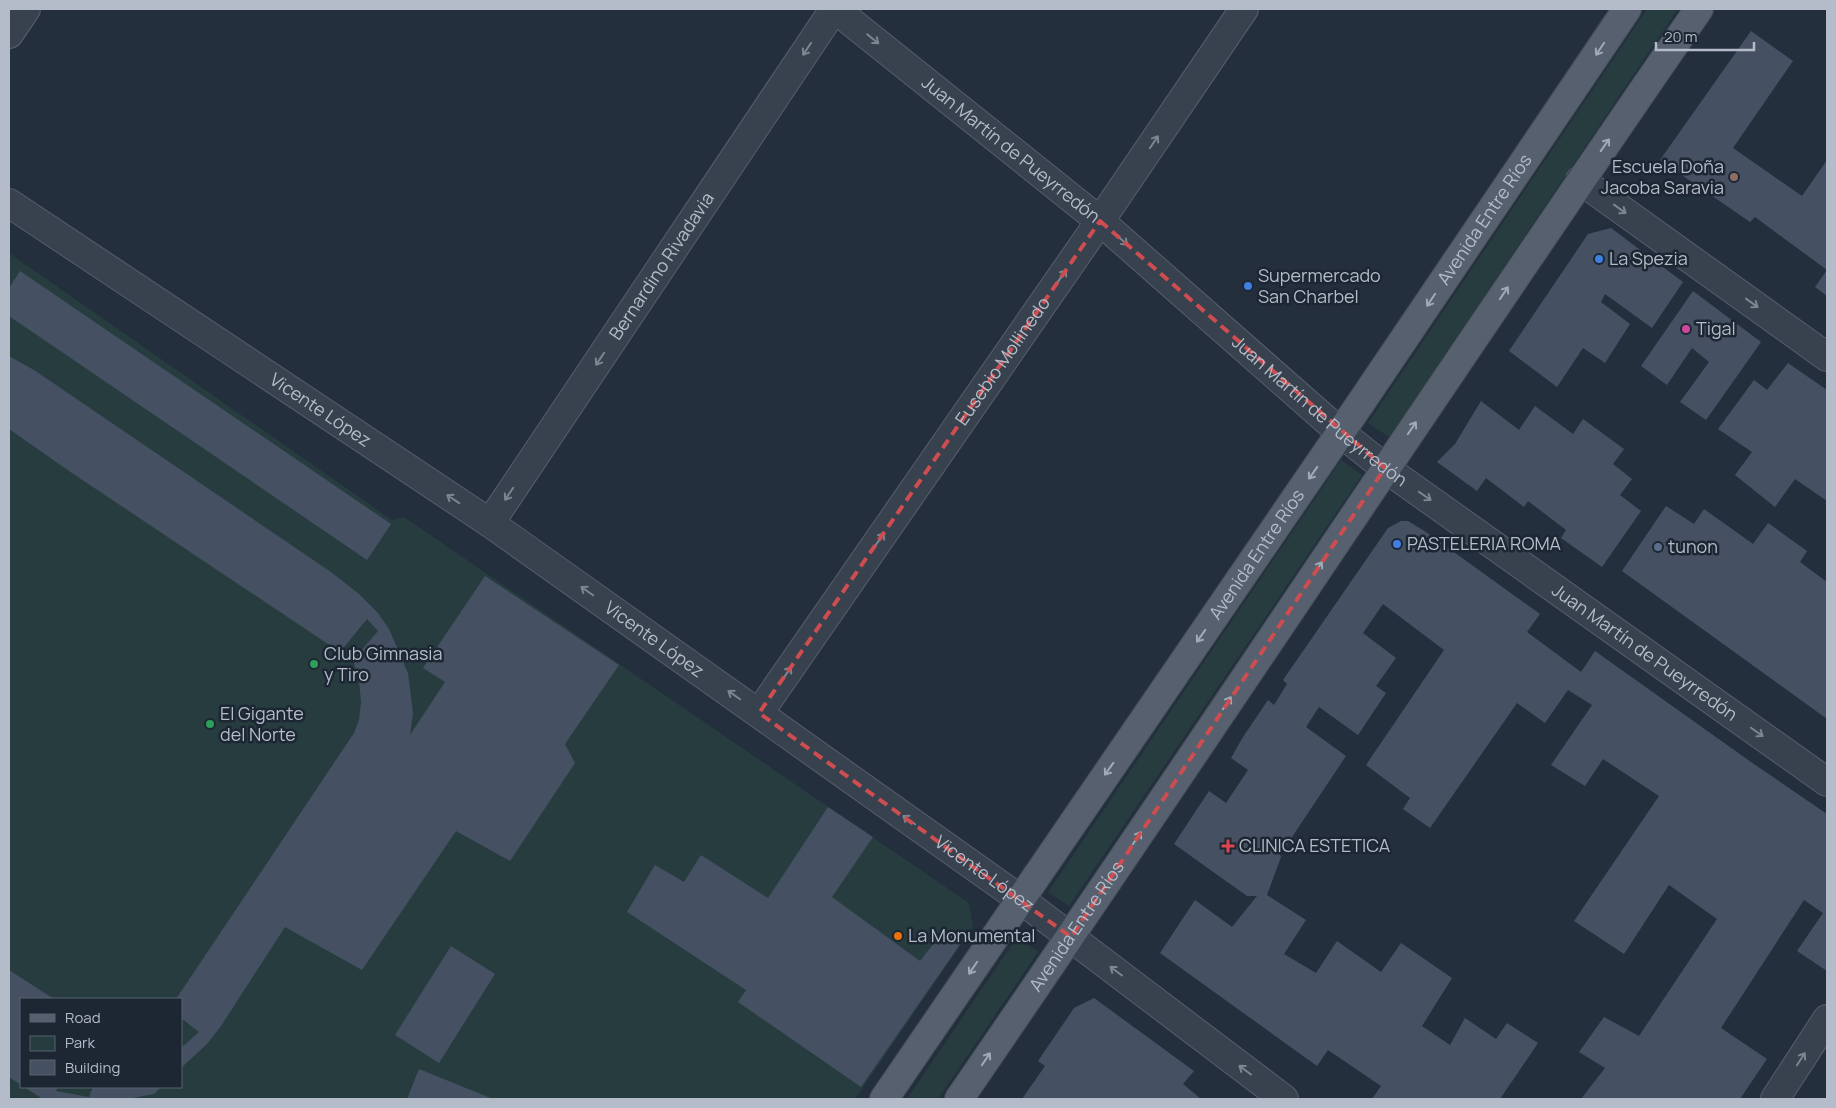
<svg xmlns="http://www.w3.org/2000/svg" width="1836" height="1108" font-family="Manrope,sans-serif">
<rect width="100%" height="100%" fill="#242f3e"/>
<!-- green -->
<g fill="#263c3f" fill-rule="evenodd">
<polygon points="1647,9 1678,9 1389,437 1368,423"/>
<path d="M9,253l383,267 12,-3 565,386 4,24 -118,172h-846zM21,999h160v88h-160z"/>
<polygon points="1341,460 1362,475 1069,906 1048,892"/>
<polygon points="1017,937 1038,952 938,1099 907,1099"/>
</g>
<!-- building -->
<g fill="#455162">
<polygon points="1751,31 1793,61 1733,148 1802,196 1827,160 1827,296 1815,287 1827,270 1755,217 1750,222 1660,160"/>
<polygon points="1611,228 1683,282 1652,328 1605,294 1601,302 1630,324 1605,363 1583,348 1557,387 1509,351 1588,234"/>
<polygon points="20,271 391,524 367,560 9,316 9,288"/>
<polygon points="1693,291 1761,342 1706,420 1680,402 1709,362 1692,348 1667,385 1641,366"/>
<polygon points="9,356 34,370 331,572 359,594 378,613 389,629 408,673 413,713 410,735 445,682 423,668 485,576 619,665 565,744 575,763 510,861 456,831 362,970 285,927 221,1026 207,1044 181,1068 181,1048 199,1032 181,1018 181,999 176,999 354,733 359,720 361,702 359,681 353,660 378,631 367,619 340,652 69,471 9,429"/>
<polygon points="1788,363 1827,390 1827,501 1795,479 1775,507 1735,475 1752,452 1718,429 1754,380 1767,390"/>
<polygon points="1481,401 1519,430 1535,406 1573,434 1583,419 1624,449 1613,464 1632,479 1620,495 1641,511 1602,567 1561,538 1566,530 1528,501 1524,507 1486,478 1477,491 1437,462 1455,444"/>
<polygon points="1666,506 1694,524 1704,509 1753,544 1768,523 1807,551 1800,562 1827,582 1827,719 1622,571"/>
<polygon points="1401,521 1408,521 1426,532 1540,614 1527,632 1581,672 1595,651 1751,762 1827,814 1827,971 1797,951 1823,913 1804,900 1721,1028 1767,1059 1740,1099 1581,1099 1605,1068 1579,1052 1604,1017 1639,1036 1717,919 1669,885 1624,954 1574,921 1659,796 1603,759 1585,786 1551,765 1592,705 1568,690 1545,723 1517,703 1430,828 1403,809 1410,798 1366,765 1444,650 1383,604 1363,633 1396,658 1376,686 1386,693 1358,735 1319,707 1306,727 1346,756 1286,846 1276,837 1281,857 1267,895 1306,920 1284,954 1316,973 1337,941 1381,972 1401,943 1452,978 1422,1026 1450,1045 1465,1018 1496,1039 1507,1023 1538,1043 1500,1099 1372,1099 1381,1086 1328,1050 1317,1066 1160,953 1195,900 1232,927 1257,896 1247,896 1174,844 1209,791 1226,803 1248,770 1231,758 1243,737 1268,700 1274,705 1287,684 1283,680 1388,528"/>
<polygon points="828,807 873,837 832,897 920,961 944,930 961,943 861,1087 738,1002 746,990 627,912 655,865 684,882 701,855 768,898"/>
<polygon points="451,946 495,974 439,1063 395,1035"/>
<polygon points="9,970 54,999 21,999 21,1085 9,1077"/>
<polygon points="1094,998 1194,1071 1183,1084 1201,1099 1022,1099 1045,1066 1038,1061 1074,1008"/>
<polygon points="419,1069 493,1099 407,1099"/>
<polygon points="24,1087 58,1087 56,1091 89,1097 93,1087 161,1087 154,1094 127,1099 43,1099"/>
</g>
<g fill="none" stroke-linecap="round" stroke-linejoin="round">
<defs>
<g id="minor">
<path id="s1" d="M835,9l265,212 241,212 44,35 442,314"/>
<polyline points="9,34 26,9"/>
<polyline points="1580,180 1827,357"/>
<path id="s2" d="M9,203l481,320 530,376 264,200"/>
<path id="s3" d="M490,523l344,-514"/>
<path id="s4" d="M759,713l341,-492 144,-212"/>
<polyline points="1775,1099 1827,1019"/>
</g>
<g id="major">
<path id="s5" d="M884,1099l476,-695 267,-395"/>
<path id="s6" d="M959,1099c249,-362 490,-729 740,-1090"/>
</g>
</defs>
<!-- minor casing -->
<use href="#minor" stroke="#565f6c" stroke-width="30"/>
<!-- major casing -->
<use href="#major" stroke="#414a57" stroke-width="30"/>
<!-- minor -->
<use href="#minor" stroke="#38414e" stroke-width="28"/>
<!-- major -->
<use href="#major" stroke="#56606e" stroke-width="28"/>
</g>
<!-- one-way arrows -->
<defs><path id="oneway-shaft" d="M-6 0H5M1.5-3L5.5 0L1.5 3" fill="none" stroke-width="1.6" stroke-linecap="round" stroke-linejoin="round" transform="scale(1.25)"/></defs>
<g stroke="#7c8592">
<use href="#oneway-shaft" transform="translate(873 39) rotate(39)"/>
<use href="#oneway-shaft" transform="translate(807 49) rotate(124)"/>
<use href="#oneway-shaft" transform="translate(1154 142) rotate(-56)"/>
<use href="#oneway-shaft" transform="translate(1620 209) rotate(36)"/>
<use href="#oneway-shaft" transform="translate(1122 240) rotate(41)"/>
<use href="#oneway-shaft" transform="translate(1062 276) rotate(-55)"/>
<use href="#oneway-shaft" transform="translate(1752 303) rotate(36)"/>
<use href="#oneway-shaft" transform="translate(600 359) rotate(124)"/>
<use href="#oneway-shaft" transform="translate(509 494) rotate(124)"/>
<use href="#oneway-shaft" transform="translate(1425 496) rotate(35)"/>
<use href="#oneway-shaft" transform="translate(453 499) rotate(-146)"/>
<use href="#oneway-shaft" transform="translate(880 539) rotate(-55)"/>
<use href="#oneway-shaft" transform="translate(587 591) rotate(-145)"/>
<use href="#oneway-shaft" transform="translate(787 673) rotate(-55)"/>
<use href="#oneway-shaft" transform="translate(734 695) rotate(-145)"/>
<use href="#oneway-shaft" transform="translate(1757 732) rotate(35)"/>
<use href="#oneway-shaft" transform="translate(909 820) rotate(-145)"/>
<use href="#oneway-shaft" transform="translate(1116 971) rotate(-143)"/>
<use href="#oneway-shaft" transform="translate(1801 1059) rotate(-57)"/>
<use href="#oneway-shaft" transform="translate(1245 1070) rotate(-143)"/>
</g>
<g stroke="#a1aab7">
<use href="#oneway-shaft" transform="translate(1600 49) rotate(124)"/>
<use href="#oneway-shaft" transform="translate(1605 145) rotate(-55)"/>
<use href="#oneway-shaft" transform="translate(1504 293) rotate(-56)"/>
<use href="#oneway-shaft" transform="translate(1431 300) rotate(124)"/>
<use href="#oneway-shaft" transform="translate(1412 428) rotate(-56)"/>
<use href="#oneway-shaft" transform="translate(1313 473) rotate(125)"/>
<use href="#oneway-shaft" transform="translate(1318 568) rotate(-56)"/>
<use href="#oneway-shaft" transform="translate(1201 636) rotate(125)"/>
<use href="#oneway-shaft" transform="translate(1227 703) rotate(-56)"/>
<use href="#oneway-shaft" transform="translate(1109 769) rotate(125)"/>
<use href="#oneway-shaft" transform="translate(1137 838) rotate(-56)"/>
<use href="#oneway-shaft" transform="translate(973 968) rotate(124)"/>
<use href="#oneway-shaft" transform="translate(986 1059) rotate(-56)"/>
</g>
<!-- marked area -->
<path fill="none" stroke="#ce4d50" stroke-width="4" stroke-dasharray="10 6" stroke-linejoin="round" d="M1100,221l285,247 -314,469 -312,-224z"/>
<!-- markers -->
<circle fill="#8d6e63" stroke="#1d2633" stroke-width="2" cx="1734" cy="177" r="5"/>
<g fill="#3f7fe0" stroke="#1d2633" stroke-width="2">
<circle cx="1599" cy="259" r="5"/>
<circle cx="1248" cy="286" r="5"/>
<circle cx="1397" cy="544" r="5"/>
</g>
<circle fill="#d1479c" stroke="#1d2633" stroke-width="2" cx="1686" cy="329" r="5"/>
<circle fill="#5c6f8a" stroke="#1d2633" stroke-width="2" cx="1658" cy="547" r="5"/>
<g fill="#2e9e5b" stroke="#1d2633" stroke-width="2">
<circle cx="314" cy="664" r="5"/>
<circle cx="210" cy="724" r="5"/>
</g>
<path fill="#e0444e" stroke="#1d2633" stroke-width="2" d="M1225.5 838.5h5v5h5v5h-5v5h-5v-5h-5v-5h5z"/>
<circle fill="#e8710a" stroke="#1d2633" stroke-width="2" cx="898" cy="936" r="5"/>
<g text-anchor="middle" stroke-width="5" stroke-linejoin="round" paint-order="stroke">
<!-- street labels -->
<g font-size="18" fill="#b4bcc9" stroke="#1d2633">
<text dy="6" stroke="none"><textPath href="#s1" startOffset="225">Juan Martín de Pueyrredón</textPath></text>
<text dy="6" stroke="none"><textPath href="#s5" startOffset="1065">Avenida Entre Ríos</textPath></text>
<text dy="6" stroke="none"><textPath href="#s3" startOffset="309">Bernardino Rivadavia</textPath></text>
<text dy="6" stroke="none"><textPath href="#s4" startOffset="428">Eusebio Mollinedo</textPath></text>
<text dy="6" stroke="none"><textPath href="#s2" startOffset="374">Vicente López</textPath></text>
<text dy="6" stroke="none"><textPath href="#s1" startOffset="630">Juan Martín de Pueyrredón</textPath></text>
<text dy="6" stroke="none"><textPath href="#s5" startOffset="660">Avenida Entre Ríos</textPath></text>
<text dy="6" stroke="none"><textPath href="#s2" startOffset="779">Vicente López</textPath></text>
<text dy="6" stroke="none"><textPath href="#s1" startOffset="1035">Juan Martín de Pueyrredón</textPath></text>
<text dy="6" stroke="none"><textPath href="#s2" startOffset="1184">Vicente López</textPath></text>
<text dy="6" stroke="none"><textPath href="#s6" startOffset="209">Avenida Entre Ríos</textPath></text>
</g>
<!-- poi labels -->
<g font-size="18" fill="#b4bcc9" stroke="#1d2633" text-anchor="start">
<text x="1724" y="173" text-anchor="end">Escuela Doña<tspan x="1724" dy="21">Jacoba Saravia</tspan></text>
<text x="1609" y="265">La Spezia</text>
<text x="1258" y="282">Supermercado<tspan x="1258" dy="21">San Charbel</tspan></text>
<text x="1696" y="335">Tigal</text>
<text x="1407" y="550">PASTELERIA ROMA</text>
<text x="1668" y="553">tunon</text>
<text x="324" y="660">Club Gimnasia<tspan x="324" dy="21">y Tiro</tspan></text>
<text x="220" y="720">El Gigante<tspan x="220" dy="21">del Norte</tspan></text>
<text x="1239" y="852">CLINICA ESTETICA</text>
<text x="908" y="942">La Monumental</text>
</g>
</g>
<!-- border -->
<rect width="1836" height="1108" fill="none" stroke="#b4bcc9" stroke-width="20"/>
<!-- legend -->
<rect x="20" y="998" width="162" height="90" fill="#1d2633" stroke="#59626f"/>
<rect x="30" y="1014" width="25" height="8" fill="#56606e" stroke="#59626f"/>
<text x="65" y="1023" font-size="15" fill="#b4bcc9">Road</text>
<rect x="30" y="1036" width="25" height="15" fill="#263c3f" stroke="#59626f"/>
<text x="65" y="1048" font-size="15" fill="#b4bcc9">Park</text>
<rect x="30" y="1060" width="25" height="15" fill="#455162" stroke="#59626f"/>
<text x="65" y="1073" font-size="15" fill="#b4bcc9">Building</text>
<!-- scale -->
<path d="M1656 42v8h98v-8" fill="none" stroke="#b4bcc9" stroke-width="2.5"/>
<text x="1664" y="42" font-size="15" fill="#b4bcc9" stroke="#1d2633" stroke-width="4" paint-order="stroke">20 m</text>
</svg>
